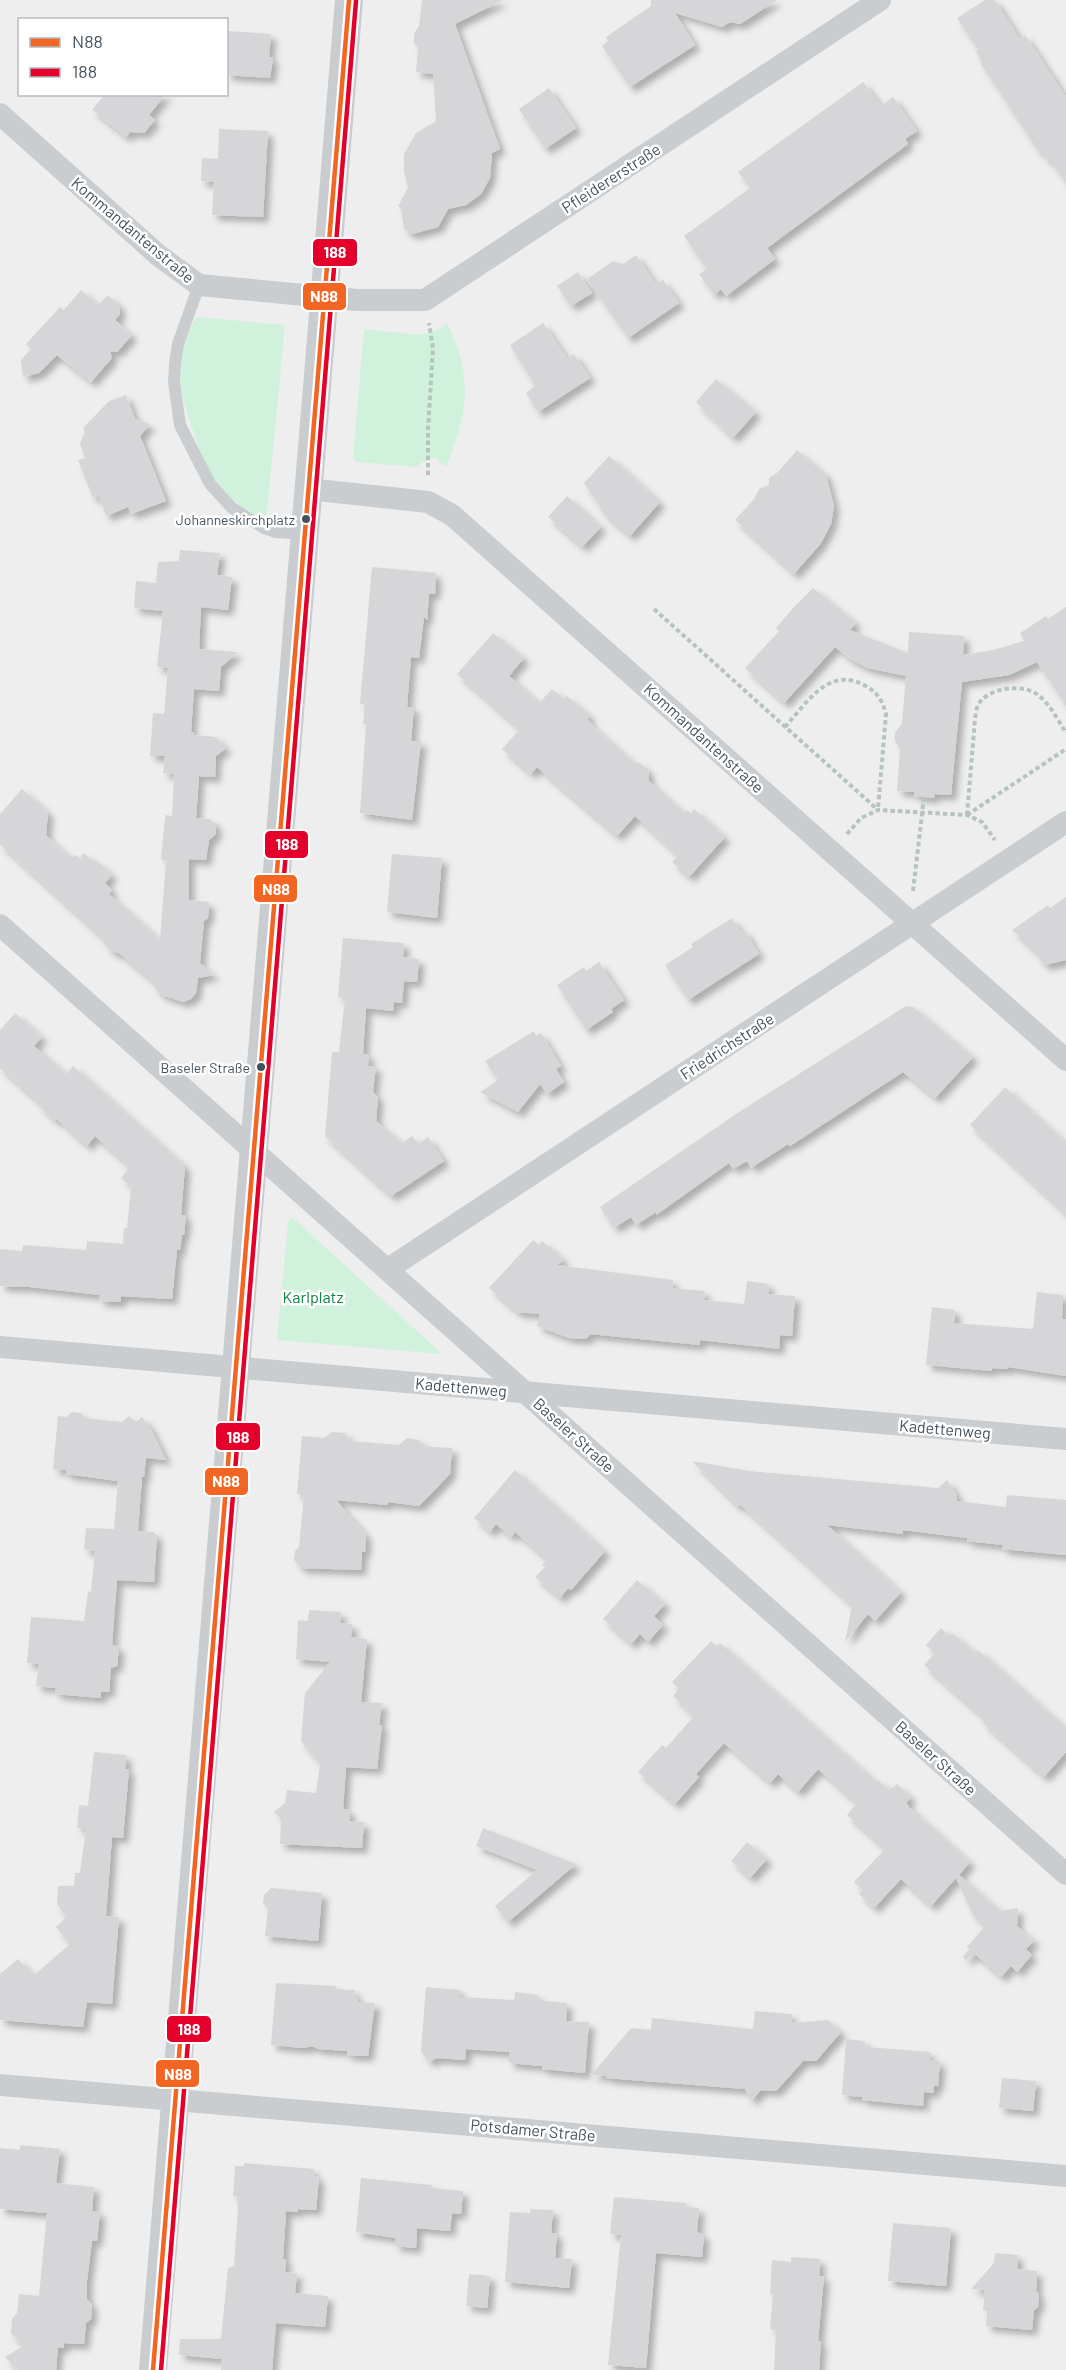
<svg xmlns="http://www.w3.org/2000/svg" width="1066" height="2370" font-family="Barlow,sans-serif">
<defs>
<filter id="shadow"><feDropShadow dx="5.5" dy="5.5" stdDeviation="3" flood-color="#0004"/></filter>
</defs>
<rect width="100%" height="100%" fill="#efeeee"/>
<!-- green -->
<g fill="#d0f1db">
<path d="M197,317l88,8 -19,197c-22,-10 -46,-30 -58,-52 -5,-10 -9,-23 -13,-34 -16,-44 -24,-78 2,-119z"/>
<path d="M447,323c27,56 21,89 -1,144l-11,-10 -13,5 -6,5 -60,-5 -3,-4 11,-129 55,6 17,-4z"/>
<polygon points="292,1217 442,1354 277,1340 288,1222"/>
</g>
<!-- building -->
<g fill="#d6d6d9" filter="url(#shadow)">
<polygon points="422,0 503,0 455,24 500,149 492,153 490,178 481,194 466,205 448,209 438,227 412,234 404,229 401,209 398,206 408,188 404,171 404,154 416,133 436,121 433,74 416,72 418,48 414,43 414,34 419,26"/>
<polygon points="651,0 777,0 740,24 730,22 722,27 675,13 695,45 630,87 602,46 608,41 606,37 651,6"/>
<polygon points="985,0 995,0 1020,39 1025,35 1066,97 1066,183 1050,160 1048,161 1041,151 1039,152 981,64 982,63 976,52 978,50 957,18"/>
<polygon points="228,31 271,34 269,57 273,58 270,78 226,75"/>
<polygon points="863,82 881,106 893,97 917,131 905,139 908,144 767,248 775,259 726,296 721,289 714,295 699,274 707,269 684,236 750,188 738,172"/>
<polygon points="549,88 576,128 545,149 519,109"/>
<polygon points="105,94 166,94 149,115 155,120 144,133 130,132 126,137 92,110"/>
<polygon points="219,129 268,131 263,217 212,215 214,182 201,181 202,158 218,159"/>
<polygon points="636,255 656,284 663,280 679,303 628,338 587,279 613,261 623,264"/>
<polygon points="578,272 592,293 571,306 557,286"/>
<polygon points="81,290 98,305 108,295 119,305 120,314 115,320 132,335 117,352 110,351 112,358 91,382 57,355 39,373 23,377 21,360 31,349 26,344 60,307 64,310"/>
<polygon points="543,323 567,358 574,354 590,378 538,412 526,393 535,386 510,345"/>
<polygon points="716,379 756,412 733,438 696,402"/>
<polygon points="126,395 135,419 150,424 140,436 166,501 131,514 128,507 106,516 99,496 93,498 78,460 85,458 80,443 85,432 83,428 109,401"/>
<polygon points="797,450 826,475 834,506 831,524 821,543 794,574 735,520 754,499 759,489 769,485 769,478 778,472"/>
<polygon points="609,456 660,502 630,536 605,515 584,483"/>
<polygon points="567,496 601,527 582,547 548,517"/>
<polygon points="180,550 220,553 217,575 232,577 228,610 201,607 199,649 238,652 221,667 219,691 194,689 191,732 194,733 194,735 216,737 226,748 216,756 215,777 199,776 196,818 210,819 216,825 216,834 209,840 206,860 189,859 189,900 209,902 208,918 204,921 200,963 214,975 198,978 196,993 191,999 183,1002 162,995 153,986 153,981 119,953 114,953 104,944 104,939 0,844 0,814 22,789 48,812 46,835 70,858 76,855 80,858 84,853 95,863 97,861 112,875 105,883 112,890 109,894 160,940 166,861 161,860 165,818 166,815 172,816 174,774 163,773 165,756 150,756 153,713 164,714 168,668 157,667 163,611 134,608 136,581 156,583 158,562 179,561"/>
<polygon points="372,567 436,573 435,594 429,594 427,620 424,617 419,658 411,657 407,707 414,707 411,741 421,741 412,820 360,813 366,725 363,724 365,704 360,704"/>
<polygon points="813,588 856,623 850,630 908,653 909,632 964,636 963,655 993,650 1024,641 1020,633 1046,616 1048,619 1066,607 1066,706 1037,662 1009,675 962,682 951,795 935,794 934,798 914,796 914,792 897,791 900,749 895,741 895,733 902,723 906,676 868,668 850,659 835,647 784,703 745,668 779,631 776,628 793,608"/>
<polygon points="493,633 524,658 509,676 539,703 552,689 564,699 567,696 590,716 587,719 594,727 634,763 640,763 648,770 649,781 684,813 687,810 691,813 694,809 725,837 689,877 672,862 678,855 635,816 617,836 537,767 531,774 502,749 520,729 457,674"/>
<polygon points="392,854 442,858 437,918 387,912"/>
<polygon points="1066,897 1066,960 1045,965 1038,957 1038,954 1012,930 1048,905 1050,908"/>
<polygon points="732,918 741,932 744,930 759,954 688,1000 665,965 693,947 691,944"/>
<polygon points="343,938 404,943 403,957 419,959 417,982 404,981 402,1003 394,1002 393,1011 366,1008 363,1054 369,1054 368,1066 376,1066 373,1092 378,1097 376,1121 402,1143 412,1136 418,1144 428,1137 444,1161 391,1196 325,1136 332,1052 339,1052 345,998 338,997"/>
<polygon points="599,962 624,1000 611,1009 613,1012 586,1030 557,985 584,967 586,971"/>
<polygon points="906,1006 913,1007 973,1057 935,1098 903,1072 790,1146 788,1144 751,1168 747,1161 733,1169 729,1163 656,1215 656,1212 636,1225 631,1217 614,1228 600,1207 739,1112"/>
<polygon points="15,1013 42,1037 34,1046 66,1074 73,1066 185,1166 181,1215 186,1215 184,1235 182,1235 180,1250 177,1250 172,1299 121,1296 121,1302 99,1301 100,1295 30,1287 0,1286 0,1249 22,1251 23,1245 86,1250 87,1241 123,1244 124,1228 127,1228 131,1187 121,1178 130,1167 95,1136 87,1146 57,1119 55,1121 39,1106 41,1104 0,1068 0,1030"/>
<polygon points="534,1031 536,1036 541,1033 561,1066 556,1069 564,1082 547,1094 540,1084 518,1112 480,1092 498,1080 485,1061"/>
<polygon points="1005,1087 1066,1143 1066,1214 970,1125"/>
<polygon points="533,1240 539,1245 542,1241 564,1260 557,1265 673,1280 672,1288 705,1291 704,1300 744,1304 747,1281 769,1284 768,1294 795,1296 792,1336 780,1335 779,1349 700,1340 700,1345 590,1334 586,1339 569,1338 537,1326 540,1314 517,1312 489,1288"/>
<polygon points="1037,1292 1063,1295 1062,1319 1066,1319 1066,1376 1008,1367 1008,1369 992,1368 992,1371 926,1365 932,1307 955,1310 954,1323 1033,1329"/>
<polygon points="72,1412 81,1413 85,1418 122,1422 129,1416 136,1422 142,1417 150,1427 166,1460 146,1458 144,1477 142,1477 138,1531 154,1532 154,1535 157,1535 154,1582 117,1580 112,1645 119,1647 117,1666 111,1668 109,1692 101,1692 101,1698 55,1694 56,1688 36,1686 39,1664 27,1663 31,1617 84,1621 88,1591 91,1592 95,1551 84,1549 86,1528 114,1529 118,1481 66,1474 66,1470 53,1469 58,1416 66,1417"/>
<polygon points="332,1432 345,1433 350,1441 399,1445 407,1438 419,1440 422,1446 452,1448 450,1474 419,1506 388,1502 388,1505 336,1500 366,1535 365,1552 362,1552 361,1570 301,1568 294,1560 295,1551 299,1547 304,1495 297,1494 302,1436 324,1438"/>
<polygon points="692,1461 749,1471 938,1488 947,1480 957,1495 957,1501 1006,1507 1007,1495 1066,1500 1066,1555 1002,1549 1003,1545 967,1541 967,1538 903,1530 903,1534 827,1525 901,1592 875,1621 868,1614 845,1642 852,1605 741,1505 737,1506"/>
<polygon points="515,1470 605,1551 571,1590 568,1588 560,1598 535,1577 545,1567 542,1565 547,1559 515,1532 511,1537 496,1524 490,1532 474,1518"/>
<polygon points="637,1580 665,1604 654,1616 663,1625 648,1642 640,1634 631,1644 603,1619"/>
<polygon points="309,1610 341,1612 340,1623 352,1624 351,1637 367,1639 361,1702 382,1703 379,1725 382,1725 377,1769 346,1767 343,1809 350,1810 349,1821 364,1822 362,1848 280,1844 281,1819 274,1812 285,1803 287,1790 316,1793 320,1764 301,1741 305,1693 330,1662 296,1659 298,1620 308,1621"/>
<polygon points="941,1628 950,1636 952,1633 975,1653 978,1650 1066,1728 1066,1752 1044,1777 982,1722 985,1719 924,1665 935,1653 926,1645"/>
<polygon points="711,1641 717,1646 720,1643 876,1782 878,1780 889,1790 897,1784 911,1797 906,1803 909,1807 970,1862 959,1875 1000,1911 1018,1908 1017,1926 1034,1941 1026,1949 1032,1955 1017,1972 1011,1966 1001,1977 975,1954 966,1960 963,1957 969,1949 967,1947 985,1926 973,1915 956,1878 931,1906 901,1879 874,1908 859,1894 863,1890 854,1882 885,1849 847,1815 857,1803 818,1769 798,1792 778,1774 770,1783 724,1743 696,1774 699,1777 675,1804 638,1772 662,1745 666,1748 694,1716 673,1696 679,1689 672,1682"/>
<polygon points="94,1752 126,1755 125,1769 129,1769 123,1838 112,1837 106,1916 119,1917 112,2004 87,2002 83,2027 0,2020 0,1974 18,1959 33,1976 70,1944 56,1927 66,1917 57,1904 58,1886 74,1886 75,1873 80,1873 86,1829 77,1828 79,1805 88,1806"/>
<polygon points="483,1828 576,1864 508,1922 495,1906 537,1870 476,1846"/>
<polygon points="747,1842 767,1859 750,1878 731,1861"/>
<polygon points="271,1888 322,1893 318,1941 265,1936 268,1909 263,1903 264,1895"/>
<polygon points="276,1983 336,1986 335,1989 355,1990 354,1997 358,1997 358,2002 375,2003 368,2056 347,2055 347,2051 319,2049 312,2046 303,2048 271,2045"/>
<polygon points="426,1987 460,1990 460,1997 514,2000 515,1992 538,1995 537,2000 567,2003 566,2021 589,2022 585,2073 542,2069 542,2066 509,2063 509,2052 466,2049 465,2060 437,2058 429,2062 421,2051"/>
<polygon points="755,2011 792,2014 791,2023 828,2020 841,2032 816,2061 803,2061 776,2091 761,2090 751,2101 745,2089 606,2078 607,2076 591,2075 631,2028 651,2030 652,2018 753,2029"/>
<polygon points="846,2039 864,2041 867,2047 930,2052 930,2060 940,2061 938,2086 934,2086 934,2093 924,2092 923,2106 862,2100 862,2097 842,2095"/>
<polygon points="1002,2078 1036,2081 1033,2111 999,2108"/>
<polygon points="20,2145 60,2149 56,2183 94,2187 92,2211 100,2211 97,2241 92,2241 87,2281 87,2299 92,2305 91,2319 86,2323 84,2344 64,2343 64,2348 58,2347 56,2370 17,2370 5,2357 23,2346 11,2333 12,2319 17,2313 19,2294 39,2296 47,2213 0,2209 0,2148 20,2150"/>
<polygon points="244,2163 314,2169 313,2176 319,2177 316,2210 298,2209 298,2212 286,2211 283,2259 286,2259 285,2272 297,2273 295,2293 328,2296 325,2327 276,2323 272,2370 221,2370 222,2359 179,2355 180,2339 221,2339 228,2268 234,2266 238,2209 237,2196 233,2196 235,2166 244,2166"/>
<polygon points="361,2178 432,2185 431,2188 463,2191 461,2214 452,2213 450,2231 417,2228 416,2248 395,2246 395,2238 356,2232"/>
<polygon points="614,2197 686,2203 686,2207 699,2208 697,2232 704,2235 702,2257 656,2253 646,2368 608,2365 621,2235 610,2234"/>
<polygon points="530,2209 553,2210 551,2233 557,2233 555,2258 572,2259 569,2288 505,2282 510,2212 530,2213"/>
<polygon points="893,2223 951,2228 946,2286 888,2281"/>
<polygon points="995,2253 1018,2255 1017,2269 1037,2271 1036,2291 1039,2294 1038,2307 1034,2310 1032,2330 986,2326 987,2311 983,2310 985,2290 971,2289 994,2263"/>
<polygon points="791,2257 820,2259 819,2276 824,2276 818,2341 821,2341 819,2370 774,2370 776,2330 770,2329 773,2294 770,2294 772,2260 791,2262"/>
<polygon points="469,2274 490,2276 487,2308 466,2306"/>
</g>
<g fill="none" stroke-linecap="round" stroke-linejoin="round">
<!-- path -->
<g stroke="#b6c4bf" stroke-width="4" stroke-dasharray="4.5 3" stroke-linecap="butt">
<polyline points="428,475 428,430 433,348 429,323"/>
<polyline points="654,609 878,810"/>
<path d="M785,727c22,-24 43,-61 79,-42 13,7 18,14 22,29l-8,95"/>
<path d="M967,815l8,-96c1,-5 1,-10 3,-14 10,-18 45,-22 60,-10 12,9 20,25 28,38"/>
<polyline points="967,815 1066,749"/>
<polyline points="847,834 861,818 878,810 967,815 982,822 995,840"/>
<polyline points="913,891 924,797"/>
</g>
<!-- service -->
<polyline stroke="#cacdcf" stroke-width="12" points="199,285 178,344 175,363 174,382 180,425 210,484 232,508 264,528 276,532 305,534"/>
<!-- minor -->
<g stroke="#cacdcf" stroke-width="22">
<polyline points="0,114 158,255 199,285 357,300 425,300 880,0"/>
<polyline points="308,489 428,502 452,515 1066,1060"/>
<polyline points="0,925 1066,1874"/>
<polyline points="388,1269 1066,822"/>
<polyline points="0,1347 1066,1439"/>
<polyline points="0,2085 1066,2176"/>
</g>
<!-- tertiary -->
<path stroke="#cacdcf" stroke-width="28" d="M153,2370c67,-790 133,-1580 196,-2370"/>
<defs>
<polyline id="bus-1" points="153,2370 349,0"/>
<polyline id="bus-2" points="161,2370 356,1"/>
</defs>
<!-- bus-1 casing -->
<use href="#bus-1" stroke="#fff" stroke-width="9"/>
<!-- bus-2 casing -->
<use href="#bus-2" stroke="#fff" stroke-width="9"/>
<!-- bus-1 -->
<use href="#bus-1" stroke="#f26522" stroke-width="4.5"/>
<!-- bus-2 -->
<use href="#bus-2" stroke="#e4002b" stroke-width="4.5"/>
</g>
<!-- markers -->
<g fill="#44525d" stroke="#fff" stroke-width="2">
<circle cx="306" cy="519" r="5"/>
<circle cx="261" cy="1067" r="5"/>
</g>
<g text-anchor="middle" stroke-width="5" stroke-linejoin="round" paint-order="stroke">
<!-- bus labels -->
<g font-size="14" fill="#44525d" stroke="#fff" text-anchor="end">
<text x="295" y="525">Johanneskirchplatz</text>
<text x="250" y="1073">Baseler Straße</text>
</g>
<!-- street labels -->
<g font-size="16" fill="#44525d" stroke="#fff">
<text transform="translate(611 178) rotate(-33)" y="6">Pfleidererstraße</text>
<text transform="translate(133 230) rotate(40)" y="6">Kommandantenstraße</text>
<text transform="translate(704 738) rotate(42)" y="6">Kommandantenstraße</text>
<text transform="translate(727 1046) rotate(-33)" y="6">Friedrichstraße</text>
<text transform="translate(461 1387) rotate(5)" y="6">Kadettenweg</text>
<text transform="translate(945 1429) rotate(5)" y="6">Kadettenweg</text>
<text transform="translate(574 1435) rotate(42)" y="6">Baseler Straße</text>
<text transform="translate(936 1758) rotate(42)" y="6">Baseler Straße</text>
<text transform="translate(533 2130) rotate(5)" y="6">Potsdamer Straße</text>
</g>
<!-- park labels -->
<g font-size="16" fill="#0e8443" stroke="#fff">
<text x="313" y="1303">Karlplatz</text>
</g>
</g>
<g stroke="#fff" stroke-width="2">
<rect x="312" y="238" width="46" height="29" rx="6" fill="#e4002b"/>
<rect x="302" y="282" width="45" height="29" rx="6" fill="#f26522"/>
<rect x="264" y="830" width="45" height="29" rx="6" fill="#e4002b"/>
<rect x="253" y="874" width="45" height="29" rx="6" fill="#f26522"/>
<rect x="215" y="1422" width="46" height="29" rx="6" fill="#e4002b"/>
<rect x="204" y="1467" width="45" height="29" rx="6" fill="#f26522"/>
<rect x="166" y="2015" width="46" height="28" rx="6" fill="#e4002b"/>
<rect x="155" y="2059" width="45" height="29" rx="6" fill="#f26522"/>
</g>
<g font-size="16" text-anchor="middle" font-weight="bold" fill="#fff">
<text x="335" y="258">188</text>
<text x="324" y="302">N88</text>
<text x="287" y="850">188</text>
<text x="276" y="895">N88</text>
<text x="238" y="1443">188</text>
<text x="226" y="1487">N88</text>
<text x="189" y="2035">188</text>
<text x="178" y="2080">N88</text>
</g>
<!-- legend -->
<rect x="18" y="18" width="210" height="78" fill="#ffffff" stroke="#b4babe" stroke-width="1.5"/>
<rect x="30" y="38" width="30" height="9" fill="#f26522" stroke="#b4babe" stroke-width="1.5"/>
<text x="72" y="48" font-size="18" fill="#44525d">N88</text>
<rect x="30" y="68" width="30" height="9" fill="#e4002b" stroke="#b4babe" stroke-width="1.5"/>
<text x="72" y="78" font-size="18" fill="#44525d">188</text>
</svg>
